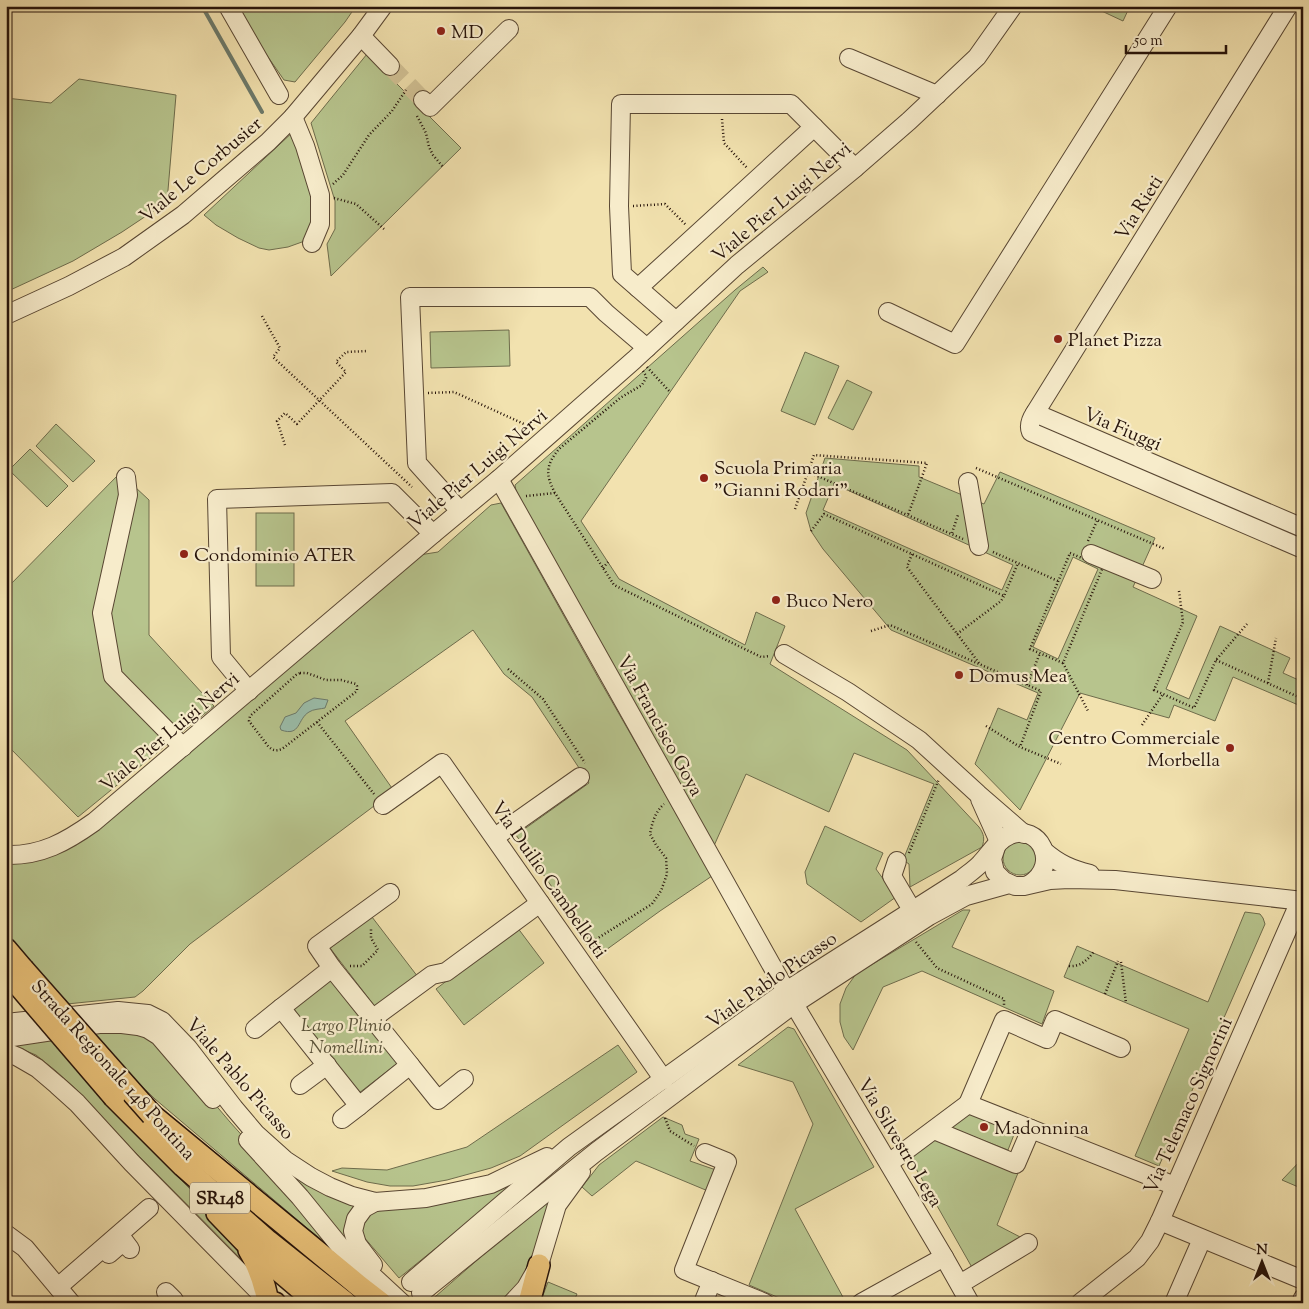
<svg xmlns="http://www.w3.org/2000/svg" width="1309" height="1309" font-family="'Sorts Mill Goudy',serif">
<rect width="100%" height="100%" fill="#f2e2af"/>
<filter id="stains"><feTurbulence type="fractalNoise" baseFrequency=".004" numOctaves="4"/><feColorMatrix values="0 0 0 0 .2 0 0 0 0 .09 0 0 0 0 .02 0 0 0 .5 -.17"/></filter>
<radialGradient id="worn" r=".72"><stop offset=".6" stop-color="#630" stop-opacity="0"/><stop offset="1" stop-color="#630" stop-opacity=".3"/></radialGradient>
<!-- green -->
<g fill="#b7c48d" stroke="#6e6c4c" fill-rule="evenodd">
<polygon points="238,6 356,6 345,22 295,82 284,80 259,44"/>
<polygon points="1091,6 1130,6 1123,21"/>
<polygon points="367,54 461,148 331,276 327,244 335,229 335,201 311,123"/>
<polygon points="79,79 176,95 167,202 122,232 73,261 6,292 6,98 51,103"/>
<polygon points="295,130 315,200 310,234 302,242 288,247 269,250 259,248 238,238 216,225 204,215"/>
<path d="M763,267l5,5 -28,19 -159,230 38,58 126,66 11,-33 29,14 -15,38 137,86 72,77c5,7 6,12 3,20l-72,40 -1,-23 -6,-4 31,-76 -80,-31 -25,59 -83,-38 -33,74 -197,-357 -1,-6 220,-195z"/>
<polygon points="509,330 510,366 431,368 430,332"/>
<polygon points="805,352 839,366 815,425 781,411"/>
<polygon points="847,380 872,392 853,430 828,418"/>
<polygon points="56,424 95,461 73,482 36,446"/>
<polygon points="30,449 68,486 47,507 9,470"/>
<path d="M825,458l94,8v11l65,27 16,-32 155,66 -22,49 64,29 -31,73 23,10 31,-73 70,32 -7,15 20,9v25l-70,-30 -18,44 -41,-16 -5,13 -89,-25 -60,117 -45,-46 23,-56 29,12 11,-27 -147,-63 -68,-81 -12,-18 -5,-18zM834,484l179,81 -11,25 -179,-80zM1073,557l25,12 -40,90 -25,-12z"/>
<polygon points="120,473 149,500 149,635 214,706 78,817 6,744 6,589"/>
<polygon points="501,503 599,679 712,876 660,911 599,955 516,835 589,783 532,697 504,674 473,630 345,721 394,791 190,944 143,991 135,997 67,1004 6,934 6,862 45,857 413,556 438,552 491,505"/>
<rect x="256" y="513" width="38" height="73"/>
<polygon points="825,826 883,853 876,869 896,897 861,922 807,884 805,872"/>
<circle cx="1020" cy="858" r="17"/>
<polygon points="963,910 970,910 952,947 1054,991 1042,1024 922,971 883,987 853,1050 844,1037 840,1022 840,1004 846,988 856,974"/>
<polygon points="1245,912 1260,914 1263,918 1265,924 1159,1166 1135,1156 1189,1029 1064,977 1077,946 1208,1002"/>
<polygon points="372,917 418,977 376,1008 330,948"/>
<polygon points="517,927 544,963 464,1025 436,989"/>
<polygon points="332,976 399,1062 359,1093 292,1007"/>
<polygon points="116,1026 162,1042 230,1122 289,1188 343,1257 307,1228 155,1099 123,1068 88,1029"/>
<polygon points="788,1027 794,1029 874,1167 795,1209 844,1299 838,1303 791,1303 749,1285 813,1124 793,1082 738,1065"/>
<polygon points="54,1040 143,1141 238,1238 257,1275 130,1147 77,1090 56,1071 36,1055 6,1043"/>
<polygon points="618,1045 637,1072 520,1156 491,1168 447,1180 413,1186 390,1186 367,1182 332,1171 342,1168 387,1170 467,1147"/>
<polygon points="968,1112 1015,1132 1008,1150 949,1127"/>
<polygon points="663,1117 682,1125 685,1134 699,1139 690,1161 716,1170 708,1191 636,1161 592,1196 582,1187 599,1165"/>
<polygon points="936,1139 1018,1173 997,1225 1024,1239 974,1271 910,1158"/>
<polygon points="1303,1158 1303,1189 1282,1180"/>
<polygon points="280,1160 360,1199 356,1249 346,1240"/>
<polygon points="537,1166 399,1278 363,1236 361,1228 370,1207"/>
<polygon points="561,1187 539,1243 521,1282 507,1299 500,1303 428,1303"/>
<polygon points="548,1282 577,1294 573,1303 540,1303"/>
</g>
<!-- water -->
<path fill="#9bbeab" stroke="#6c7a6b" d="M314,698l14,2 -3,8c-4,1 -12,1 -16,4 -12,7 -8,25 -28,18l-1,-3 5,-10 11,-4 8,-10z"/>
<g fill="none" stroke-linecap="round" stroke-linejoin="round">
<!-- stream -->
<polyline stroke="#6c7a6b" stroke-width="4" points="202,6 262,112"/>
<!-- minor-tunnel -->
<polyline stroke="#d3c396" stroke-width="18" stroke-dasharray="18 9" stroke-linecap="butt" points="390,66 423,100"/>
<defs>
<g id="minor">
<polyline points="228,6 279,95"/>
<path d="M1288,6l-253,407c-4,6 -7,12 -4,19l272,117"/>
<polyline points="361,36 390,66"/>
<polyline points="849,58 937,95"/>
<polyline points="423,100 430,107 509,29"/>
<polyline points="293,117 305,146 320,195 320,224 312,243"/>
<polyline points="638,288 814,127"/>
<polyline points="888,312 955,344 1168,6"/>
<polyline points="6,315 69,286 124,257 183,215 268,142 293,117 361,36 383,6"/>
<polyline points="676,321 622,274 619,206 621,104 791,104 855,168"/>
<polyline points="1035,413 1303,528"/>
<polyline points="126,477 128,495 102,613 113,676 183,747"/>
<polyline points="499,479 786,991"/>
<polyline points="968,482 979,546"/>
<polyline points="460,511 417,463 410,297 590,297 606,313 647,348"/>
<polyline points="1091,554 1152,579"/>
<polyline points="784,654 848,692 919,740 978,794 1024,834"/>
<polyline points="249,691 221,657 217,499 392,493 433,534"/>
<polyline points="980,799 997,837 1000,841"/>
<polyline points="383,805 442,763 664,1080"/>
<polyline points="495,837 580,777"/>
<polyline points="996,847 992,859 995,872 1004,881 1015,886 1024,886 1050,880 1069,879 1115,880 1303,901"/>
<path d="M1044,851c15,13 27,18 46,23"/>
<path d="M6,855c35,1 60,-13 88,-33l339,-288 66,-55 135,-119 103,-95 118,-97 54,-47 68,-64 36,-51"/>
<polyline points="897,861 892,876 912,910"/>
<polygon points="332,968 410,1065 359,1106 281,1008"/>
<polyline points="332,968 317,946 390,893"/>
<polyline points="794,1004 944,1257 970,1303"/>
<polyline points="372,1019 432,975 446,972 540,903"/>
<polyline points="6,1023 118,1011 148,1014 162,1021 188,1048 234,1108 256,1134 285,1160 311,1177 330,1187 352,1196 375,1202 426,1198 491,1184 547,1157"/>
<polyline points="255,1029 281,1008"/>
<polyline points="6,1038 99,1024 122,1024 138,1026 148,1029 159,1036 213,1099"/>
<polyline points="6,1052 18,1057 37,1068 57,1085 77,1103 132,1163 269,1302"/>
<polyline points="410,1065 438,1100 464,1079"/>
<polyline points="300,1085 327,1065"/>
<polyline points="968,1104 1004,1020 1047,1039 1055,1020 1121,1048"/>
<polyline points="342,1119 359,1106"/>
<polyline points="934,1130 1016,1164 1031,1129"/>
<polyline points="248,1140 300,1197 339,1245 402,1303"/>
<polyline points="705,1153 727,1162 684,1270 765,1303"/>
<polyline points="889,1163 968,1104 1175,1186"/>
<polyline points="1160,1221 1303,1280"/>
<polyline points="6,1234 25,1248 71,1303"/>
<polyline points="109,1254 124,1241 130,1249"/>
<polyline points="373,1265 357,1244 353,1231 356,1219 364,1208 375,1202"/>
<path d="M411,1282l158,-135 217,-156 176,-112c6,-5 12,-9 18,-15 9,-9 17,-24 30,-29 29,-12 51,29 20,49"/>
<polyline points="960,1284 1028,1243"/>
<polyline points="58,1287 149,1208"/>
<polyline points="166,1292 174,1300 171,1303"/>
<polyline points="421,1293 596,1152 794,1004 929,916 966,896 1009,884"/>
<polyline points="512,1303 526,1288 539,1265 557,1205 581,1172"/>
<polyline points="703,1303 712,1281"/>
<polyline points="861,1303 944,1257"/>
<polyline points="1080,1303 1137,1258 1150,1241 1160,1221 1300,901"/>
<polyline points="1174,1303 1202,1239"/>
<polyline points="1301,1303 1303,1298"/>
</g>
<g id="major">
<polyline points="6,949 23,969"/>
<polyline points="114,1097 183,1166 268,1241 346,1303"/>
<polyline points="152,1115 359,1286 381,1303"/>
<polyline points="217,1213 244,1241 317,1303"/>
<path d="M249,1250c10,16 15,32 19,51l7,2"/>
<polyline points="529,1303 539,1265"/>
</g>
</defs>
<!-- minor casing -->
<use href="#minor" stroke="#594733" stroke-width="20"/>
<!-- major casing -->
<use href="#major" stroke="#26130a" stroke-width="24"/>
<!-- path -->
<g stroke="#26130a" stroke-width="2.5" stroke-dasharray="1 2.5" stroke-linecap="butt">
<polyline points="417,116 426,133 429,147 433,155 443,167"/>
<polyline points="722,119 724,143 748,169"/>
<polyline points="333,184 343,175 369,135 392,111 406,90"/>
<polyline points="334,198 356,204 384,229"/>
<polyline points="633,206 665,204 686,225"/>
<polyline points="262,316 280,348 273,357 412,487"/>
<polyline points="647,367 670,392"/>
<path d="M643,371l3,5v2l-4,7 -22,13 -61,51c-13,16 -14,25 -4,44l59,92 147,72 9,-1"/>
<polyline points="428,393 454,392 535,429"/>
<polyline points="285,445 277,421 285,413 297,424 346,372 336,362 346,352 368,351"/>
<polyline points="976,468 1165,549"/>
<polyline points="808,472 963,539"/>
<polyline points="526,496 555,493"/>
<polyline points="795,509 814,455 927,463 908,515"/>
<polyline points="811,531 824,514 1004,596 1018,563"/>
<polyline points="952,533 958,515"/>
<polyline points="1088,541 1097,521"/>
<polyline points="993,552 1058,581"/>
<polygon points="1070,553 1103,567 1063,663 1030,649"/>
<polyline points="912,554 907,567 979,663"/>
<polyline points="603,568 608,562"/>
<polyline points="1179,591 1183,622 1154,690 1194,708 1216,660 1247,624"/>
<polyline points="871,631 890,625 1041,691 1020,747"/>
<polyline points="957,634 1001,601 1004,596"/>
<polyline points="1216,660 1303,699"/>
<polyline points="1063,663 1088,711"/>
<polyline points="508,669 543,699 585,763"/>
<path d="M300,673h7l19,7h15l15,4 1,2v5l-75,58c-6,2 -9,2 -14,-3l-19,-25 1,-5 46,-41z"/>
<polyline points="1268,683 1276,638"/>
<polyline points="1027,685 1040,653"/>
<polyline points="317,722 374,794"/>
<polyline points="1142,725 1163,694"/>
<polyline points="986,726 1020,747 1061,764"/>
<polyline points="909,853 939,779"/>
<polyline points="916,942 937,968 1004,999 1004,1006"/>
<path d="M587,945l65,-41 9,-13 6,-17 -1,-16 -10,-13 -6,-11c2,-11 5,-22 14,-30"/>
<polyline points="1121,962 1126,1003"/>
<polyline points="350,966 362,966 378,950 371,938 371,927"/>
<path d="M1069,966c11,1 19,-6 25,-15"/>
<polyline points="1105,994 1118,961"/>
<polyline points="665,1118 670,1131 694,1146"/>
</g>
<!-- minor -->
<use href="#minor" stroke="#f7eccb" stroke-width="18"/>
<!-- major -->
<use href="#major" stroke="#e9c178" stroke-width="21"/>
<defs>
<g id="major-bridge">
<polyline points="23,969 152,1115"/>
<polyline points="13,979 114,1097"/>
</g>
</defs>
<!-- major-bridge casing -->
<use href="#major-bridge" stroke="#26130a" stroke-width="24" stroke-linecap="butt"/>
<!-- major-bridge -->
<use href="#major-bridge" stroke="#e9c178" stroke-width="21"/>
</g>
<!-- markers -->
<g fill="#8f2418" stroke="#f7eccb" stroke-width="2">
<circle cx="441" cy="31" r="5"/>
<circle cx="1058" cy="339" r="5"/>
<circle cx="704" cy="478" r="5"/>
<circle cx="184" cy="554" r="5"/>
<circle cx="776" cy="600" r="5"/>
<circle cx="959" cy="675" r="5"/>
<circle cx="1230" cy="748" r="5"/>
<circle cx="984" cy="1127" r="5"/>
</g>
<g text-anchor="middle" stroke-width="4.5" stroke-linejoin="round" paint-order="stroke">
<!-- shield labels -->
<rect fill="#f7eccb" stroke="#655444" stroke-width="1" x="190" y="1182.5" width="60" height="31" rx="4"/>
<g font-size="18" font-weight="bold" fill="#26130a">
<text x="220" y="1204">SR148</text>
</g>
<!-- poi labels -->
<g font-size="19" fill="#26130a" stroke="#f7eccb" text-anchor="start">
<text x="451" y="38">MD</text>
<text x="1068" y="346">Planet Pizza</text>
<text x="714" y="474">Scuola Primaria<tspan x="714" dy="22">"Gianni Rodari"</tspan></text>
<text x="194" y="561">Condominio ATER</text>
<text x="786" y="607">Buco Nero</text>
<text x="969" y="682">Domus Mea</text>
<text x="1220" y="744" text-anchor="end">Centro Commerciale<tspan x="1220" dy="22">Morbella</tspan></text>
<text x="994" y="1134">Madonnina</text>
</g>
<!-- street labels -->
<g font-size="19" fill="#26130a" stroke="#f7eccb">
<text transform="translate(200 169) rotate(-40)" y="7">Viale Le Corbusier</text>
<text transform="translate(781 201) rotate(-40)" y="7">Viale Pier Luigi Nervi</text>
<text transform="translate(1138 207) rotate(-58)" y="7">Via Rieti</text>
<text transform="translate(1123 428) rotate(23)" y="7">Via Fiuggi</text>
<text transform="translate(477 468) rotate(-40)" y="7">Viale Pier Luigi Nervi</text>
<text transform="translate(661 725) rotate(61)" y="7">Via Francisco Goya</text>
<text transform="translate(169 731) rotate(-40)" y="7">Viale Pier Luigi Nervi</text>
<text transform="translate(550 879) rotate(55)" y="7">Via Duilio Cambellotti</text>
<text transform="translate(771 979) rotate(-35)" y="7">Viale Pablo Picasso</text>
<text transform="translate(114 1069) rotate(48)" y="7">Strada Regionale 148 Pontina</text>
<text transform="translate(241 1078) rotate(49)" y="7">Viale Pablo Picasso</text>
<text transform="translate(1187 1105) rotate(-66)" y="7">Via Telemaco Signorini</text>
<text transform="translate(901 1142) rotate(59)" y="7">Via Silvestro Lega</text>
</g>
<!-- park labels -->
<g font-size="19" font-style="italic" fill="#595138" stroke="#f7eccb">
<text x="346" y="1031">Largo Plinio<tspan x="346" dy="22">Nomellini</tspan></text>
</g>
</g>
<!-- margin -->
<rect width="1309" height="1309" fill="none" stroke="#f2e2af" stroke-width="25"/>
<rect x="8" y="8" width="1294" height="1294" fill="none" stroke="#26130a" stroke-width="2.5"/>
<rect x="12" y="12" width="1284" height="1284" fill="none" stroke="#26130a"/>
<!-- north arrow -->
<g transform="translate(1262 1262)" stroke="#f7eccb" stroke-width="4" paint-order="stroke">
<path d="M0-4L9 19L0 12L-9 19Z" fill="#26130a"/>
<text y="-8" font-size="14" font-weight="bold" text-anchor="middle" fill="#26130a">N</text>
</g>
<!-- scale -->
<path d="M1126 45v8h100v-8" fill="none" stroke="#26130a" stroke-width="2.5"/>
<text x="1134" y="45" font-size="15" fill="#26130a" stroke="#f7eccb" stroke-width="4" paint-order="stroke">50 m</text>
<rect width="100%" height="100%" filter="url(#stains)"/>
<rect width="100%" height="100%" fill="url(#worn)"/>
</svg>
